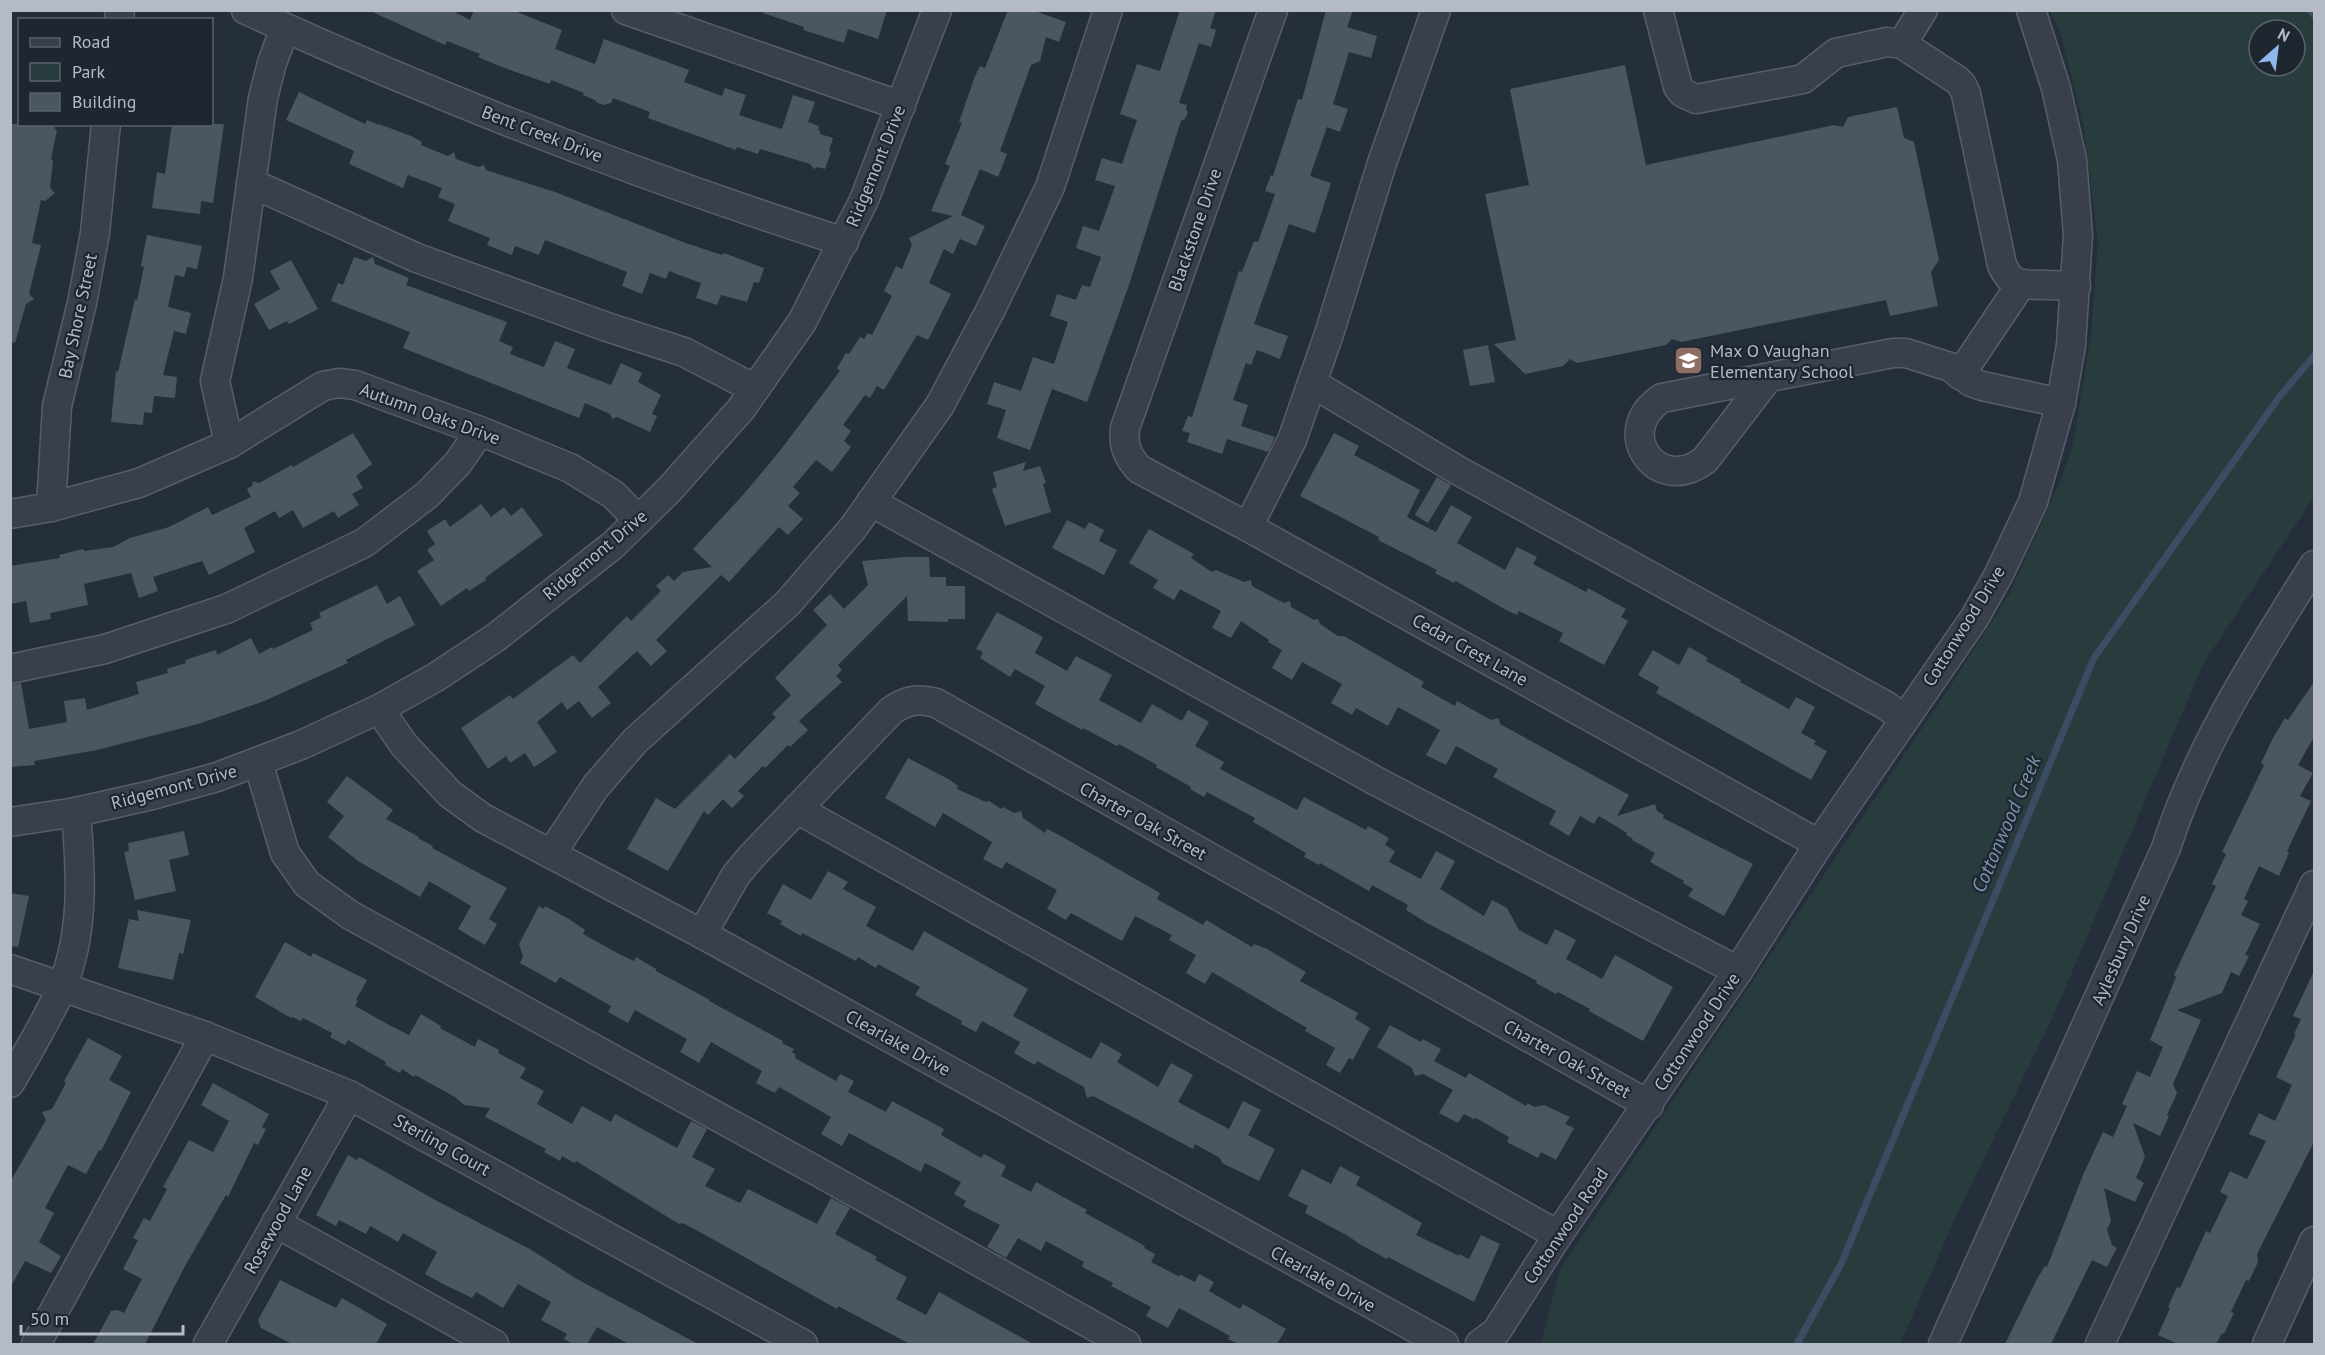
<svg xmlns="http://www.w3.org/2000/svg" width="2325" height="1355" font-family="'PT Sans',sans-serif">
<rect width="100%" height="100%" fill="#252f3b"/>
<!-- green -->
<path fill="#283c3d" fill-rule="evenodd" d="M2050,11h264v486l-111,167 -148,348 -98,202 -57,130h-359l19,-75 389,-581 60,-93 51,-113 13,-38 18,-108 7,-95 -15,-118 -23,-92zM2259,30h36v36h-36z"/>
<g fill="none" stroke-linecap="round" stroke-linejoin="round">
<!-- stream -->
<g stroke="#3c4c63" stroke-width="7">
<polyline points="2310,10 2314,15"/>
<polyline points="1797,1344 1841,1264 2094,658 2280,396 2314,356"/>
</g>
</g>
<!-- building -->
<g fill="#4b5663">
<polygon points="368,10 451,10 470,20 474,10 512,10 562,30 555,49 595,64 604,39 689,70 684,82 722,96 725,88 746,95 739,115 782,129 793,95 815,102 808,122 819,126 818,130 820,131 820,134 833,138 829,151 831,152 825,169 818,167 814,169 810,164 760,149 758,154 737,147 736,150 648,118 650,112 613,98 611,103 603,105 596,102 595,100 583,95 584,93 551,80 550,84 502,67 478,57 480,54 447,41 445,45"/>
<polygon points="763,10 887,10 878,39 848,29 844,43 803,30 804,27 763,13"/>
<polygon points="1008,10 1032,10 1066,22 1059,42 1046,37 1040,61 1031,65 1000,151 1007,154 998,177 980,169 961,215 985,226 976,246 960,239 953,254 944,249 929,283 951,294 928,340 917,335 884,390 877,386 870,398 865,395 843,425 851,431 844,441 851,447 832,472 816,460 793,487 800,493 788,506 803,519 788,535 779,527 729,582 721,575 656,640 667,651 651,666 637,651 598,687 611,703 592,718 579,701 567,710 562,702 537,722 557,752 534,767 525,753 510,763 506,756 488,769 461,728 510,695 513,699 573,655 580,663 627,616 631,621 661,591 656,586 668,575 674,581 683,572 712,567 693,549 743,495 779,452 840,371 837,368 846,353 849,354 860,337 864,339 868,333 872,335 892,296 884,291 896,266 902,269 912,245 909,238 953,216 931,211 950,166 945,164 962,123 959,122 975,76 980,66 985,68"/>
<polygon points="1180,10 1216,10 1210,28 1216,30 1211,47 1199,43 1179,103 1187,105 1186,109 1188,112 1185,119 1181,121 1129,285 1087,402 1052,389 1030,450 997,438 1006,410 987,404 994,382 1021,391 1033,357 1054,364 1068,322 1050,316 1057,294 1076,300 1082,285 1090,287 1101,257 1076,248 1083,226 1099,231 1115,186 1095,180 1102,158 1122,164 1137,120 1120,114 1137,64 1160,71"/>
<polygon points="1326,10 1353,10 1347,27 1377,36 1371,58 1349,52 1333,104 1348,109 1340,132 1327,127 1310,176 1331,183 1315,233 1289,224 1254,324 1288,336 1280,359 1257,350 1251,365 1246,363 1233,400 1248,405 1241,426 1275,437 1268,452 1227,439 1222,454 1187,442 1190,433 1182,431 1188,416 1192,417 1239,271 1242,272 1254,241 1258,242 1275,194 1265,191 1271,175 1273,176 1298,99 1302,100"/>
<polygon points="1625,65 1646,165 1834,125 1843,127 1848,117 1897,107 1904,138 1914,142 1939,260 1931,272 1938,306 1890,316 1886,300 1681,342 1672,339 1666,345 1577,363 1570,359 1563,366 1525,374 1494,344 1516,340 1485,194 1529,185 1510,89"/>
<polygon points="299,92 365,124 367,120 379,125 379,124 411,136 422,142 421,145 448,156 454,152 456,159 478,167 484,165 486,170 555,192 683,242 722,255 724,253 764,268 759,283 754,282 747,302 721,295 717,305 696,298 701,283 669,271 666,279 650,273 642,294 622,286 627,272 545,240 539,255 515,246 512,255 487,245 490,238 448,221 455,204 438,197 442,188 408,175 403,188 349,164 354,151 286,120"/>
<polygon points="10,124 55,124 55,129 57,130 51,159 53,161 50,188 55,193 45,201 41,200 32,243 41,245 29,294 34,299 26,304 15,343 10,342"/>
<polygon points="172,124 224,124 213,203 201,201 200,214 152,208 157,172 165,174"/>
<polygon points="147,235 202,246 197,269 187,267 184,277 175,275 168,307 191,313 186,334 174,331 163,375 177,377 175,398 154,396 152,413 144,412 143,425 111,422 116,371 118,372 135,299 137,300 144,267 141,266"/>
<polygon points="354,257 366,261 373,257 375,264 409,278 406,285 507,322 499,341 513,347 510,354 544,367 555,341 575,349 567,368 611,385 621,363 642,373 638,382 661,395 652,414 657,416 650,432 617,417 612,419 610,414 585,403 579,418 403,348 410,332 331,301 338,283 343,285"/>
<polygon points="291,260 318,309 289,324 287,321 269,330 254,304 280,289 270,271"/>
<polygon points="1488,345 1495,382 1470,386 1463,350"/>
<polygon points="353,433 372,464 356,476 363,488 352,494 359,505 338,518 334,511 303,528 293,510 279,518 275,511 244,528 255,552 209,575 202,561 153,577 158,591 139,598 131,573 84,584 88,605 50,613 51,619 30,623 26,601 10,604 10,566 60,558 59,555 83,549 84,551 113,547 130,538 169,527 208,507 212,515 251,497 247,489 252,486 253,481 259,483 292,465 293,467"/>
<polygon points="1334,433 1359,446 1354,455 1420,490 1407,517 1436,532 1451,505 1472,517 1457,543 1505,570 1517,547 1537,557 1533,564 1586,592 1588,588 1626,609 1621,617 1628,621 1604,665 1559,641 1563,633 1519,611 1517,615 1506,610 1456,581 1454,583 1435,573 1437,570 1378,540 1379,537 1300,496"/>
<polygon points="1026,462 1023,471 1040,466 1046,483 1043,484 1051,512 1005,526 992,489 997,487 993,472"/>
<polygon points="1437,477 1451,485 1428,523 1415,515"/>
<polygon points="481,504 491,517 504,507 511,516 522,507 543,535 485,578 486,580 469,591 467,588 441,606 417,571 434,560 427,550 435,544 427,531 445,519 450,527"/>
<polygon points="1067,520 1085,529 1089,522 1104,530 1099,541 1117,550 1104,575 1052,548"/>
<polygon points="1149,529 1194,554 1191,558 1212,572 1216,570 1244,582 1251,580 1252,586 1278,600 1284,603 1290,601 1291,607 1314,620 1318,619 1320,624 1338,636 1344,636 1424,682 1421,687 1455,706 1457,701 1491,720 1499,718 1500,724 1629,795 1617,816 1655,804 1657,811 1664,815 1663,818 1753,864 1724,916 1688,896 1693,889 1683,883 1684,881 1650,862 1655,853 1632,840 1633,839 1626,835 1627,833 1599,816 1594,824 1580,816 1569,836 1549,824 1556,811 1493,777 1498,769 1456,746 1446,765 1426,755 1440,730 1398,707 1388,726 1356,708 1352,715 1331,703 1342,684 1302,662 1292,680 1272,668 1282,650 1268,642 1269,640 1241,621 1231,638 1212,628 1221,611 1180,589 1174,600 1153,588 1158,580 1129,563"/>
<polygon points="905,557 929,557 930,577 946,577 946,586 965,586 965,619 948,619 948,622 908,621 907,596 838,665 842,670 836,676 842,682 799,721 808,730 790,747 788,745 765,768 763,766 738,791 744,796 732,808 723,799 708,815 704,811 668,871 627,849 656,798 675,809 730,754 735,759 776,717 772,714 791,695 775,678 827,625 813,610 830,594 844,609 868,585 862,561"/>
<polygon points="377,585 387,604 400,596 415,625 346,660 348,663 262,702 198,724 97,750 34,761 35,765 10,767 10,685 21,683 29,729 67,722 64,701 85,698 87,710 139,694 136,682 168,673 167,669 186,663 185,660 216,650 217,655 251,638 259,654 272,647 273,649 313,630 310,623 321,617 319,613"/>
<polygon points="997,612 1043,637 1035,653 1067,671 1076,656 1112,675 1099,700 1141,723 1152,704 1182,721 1188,710 1209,722 1195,746 1224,762 1220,769 1297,810 1304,797 1366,830 1368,826 1389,838 1385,845 1395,851 1389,862 1421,879 1436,851 1455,861 1440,889 1484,916 1492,900 1507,908 1519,930 1547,945 1555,929 1576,940 1566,959 1602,979 1615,955 1673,987 1643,1041 1589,1011 1590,1009 1558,992 1556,994 1536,983 1537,981 1427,923 1406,910 1408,905 1372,885 1369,891 1320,863 1319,865 1304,857 1306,853 1253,822 1255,818 1207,792 1204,797 1190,789 1191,787 1156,767 1157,765 1119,744 1117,746 1083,728 1082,730 1035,704 1045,686 1015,669 1010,677 980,658 983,652 976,649"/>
<polygon points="1689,647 1708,658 1706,661 1741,680 1740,682 1789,709 1796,697 1815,707 1801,733 1816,741 1814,744 1827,751 1811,780 1656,693 1659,687 1638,675 1653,650 1679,665"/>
<polygon points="2314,682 2314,737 2298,765 2313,773 2300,796 2311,801 2287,851 2289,853 2279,876 2259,866 2244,899 2248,901 2241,915 2260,924 2245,955 2249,956 2239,976 2231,972 2222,993 2177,1010 2201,1020 2173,1084 2177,1093 2167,1115 2169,1116 2160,1136 2133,1123 2145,1157 2136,1178 2144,1183 2135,1202 2104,1188 2111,1221 2107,1230 2112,1245 2117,1248 2107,1267 2092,1260 2051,1344 2005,1344 2037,1279 2045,1266 2047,1267 2083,1175 2103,1132 2113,1137 2127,1106 2122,1104 2137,1071 2150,1077 2163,1047 2150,1040 2176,977 2174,975 2216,886 2212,884 2226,854 2222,852 2264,765 2261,763 2273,738 2285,718 2288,720"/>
<polygon points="908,758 950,780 958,786 957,789 986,802 989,801 1001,809 1003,807 1014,813 1021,811 1023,818 1045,833 1047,829 1059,835 1160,893 1157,899 1203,925 1206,920 1252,947 1254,944 1267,949 1306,972 1300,981 1358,1013 1355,1019 1370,1028 1353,1060 1349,1058 1340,1073 1326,1065 1335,1048 1305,1031 1307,1028 1212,972 1205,984 1186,973 1196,955 1169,940 1172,935 1135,916 1122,941 1071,913 1066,920 1047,909 1057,890 1006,862 1002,869 983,859 992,842 943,813 935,827 885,798"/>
<polygon points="347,776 393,810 386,819 419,837 418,838 433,846 432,848 507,888 489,919 497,924 485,945 458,929 471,906 429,881 420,897 358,861 328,837 344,816 327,802"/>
<polygon points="184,831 189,855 169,860 176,891 135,900 124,852 129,851 128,843"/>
<polygon points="828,871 848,882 843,889 876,907 866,926 913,951 924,931 1028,989 1013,1016 1091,1059 1101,1042 1122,1054 1117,1062 1158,1087 1171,1063 1193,1075 1178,1102 1229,1129 1243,1101 1261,1110 1248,1135 1275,1149 1259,1181 1222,1163 1220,1158 1195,1144 1193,1149 1093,1096 1087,1098 1084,1087 1037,1061 1035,1065 1014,1053 1020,1042 982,1021 976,1032 961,1024 962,1021 915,995 920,987 878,964 876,968 858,957 856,961 802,933 801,936 780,924 782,921 767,913 783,884 811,900"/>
<polygon points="10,893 29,896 18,947 10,946"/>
<polygon points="539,906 544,909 545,906 569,919 585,930 583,934 617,953 634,961 636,957 656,969 656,971 710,1000 709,1001 783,1041 782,1043 794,1049 792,1052 796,1055 795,1058 836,1081 840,1074 854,1081 848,1092 886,1112 892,1101 944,1129 941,1135 981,1158 984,1154 1006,1166 1001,1176 1031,1192 1036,1182 1087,1210 1085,1213 1145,1246 1144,1248 1155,1254 1151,1262 1178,1276 1181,1275 1195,1282 1199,1274 1214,1282 1209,1291 1240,1309 1243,1304 1286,1329 1277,1344 1239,1344 1228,1339 1230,1336 1179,1308 1168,1328 1146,1316 1151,1307 1111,1286 1113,1283 1082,1267 1084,1262 1046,1241 1041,1251 1018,1238 1006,1258 987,1247 1000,1225 963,1206 966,1201 954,1194 961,1182 925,1163 921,1172 849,1133 842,1146 821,1134 831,1117 779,1087 775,1093 756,1083 762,1071 711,1042 699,1063 680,1052 687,1039 635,1010 628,1023 608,1012 611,1006 560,977 556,983 520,963 523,957 519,944"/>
<polygon points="137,910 191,920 183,954 179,953 173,980 118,968 129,919 139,921"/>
<polygon points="285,942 311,957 313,953 367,980 356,1000 358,1001 355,1006 391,1026 409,1035 421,1014 441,1026 440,1028 475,1047 478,1039 499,1050 498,1053 526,1068 520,1078 544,1091 537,1104 572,1124 582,1106 611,1122 615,1114 677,1148 691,1121 707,1129 692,1157 715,1169 705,1186 740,1203 748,1189 817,1224 831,1198 850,1208 835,1234 877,1257 875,1260 907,1277 896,1299 926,1315 939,1292 1033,1344 910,1344 838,1306 837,1309 716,1241 683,1223 679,1224 576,1161 574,1163 562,1156 560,1161 544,1152 546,1149 485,1117 490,1108 464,1105 455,1097 415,1075 414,1077 402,1069 400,1073 385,1065 386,1062 348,1040 345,1045 330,1037 332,1033 303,1018 301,1021 292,1017 291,1018 255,997"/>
<polygon points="2314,971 2314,1142 2257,1254 2258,1262 2249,1281 2246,1280 2231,1312 2234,1313 2224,1334 2222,1333 2216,1344 2178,1344 2158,1335 2170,1308 2168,1307 2177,1287 2180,1288 2206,1231 2210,1233 2228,1196 2220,1192 2230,1171 2247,1179 2266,1141 2249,1134 2259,1113 2275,1121 2292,1085 2276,1077 2296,1034 2294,1034 2301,1019 2293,1016"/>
<polygon points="1390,1025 1421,1042 1423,1039 1441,1049 1434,1061 1466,1078 1469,1073 1526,1106 1528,1103 1534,1107 1544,1105 1570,1117 1565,1124 1574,1128 1556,1160 1541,1152 1538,1158 1507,1142 1509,1137 1476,1118 1473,1119 1464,1114 1458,1123 1439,1113 1453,1090 1423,1074 1415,1076 1412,1068 1377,1047"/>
<polygon points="88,1038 122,1056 109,1080 131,1092 101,1151 99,1150 86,1174 68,1165 45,1208 54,1213 39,1242 61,1256 51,1273 25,1261 10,1288 10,1182 46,1120 42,1112 52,1109 66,1083 64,1081"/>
<polygon points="213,1083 269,1114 262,1127 266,1129 258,1145 254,1143 228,1197 226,1195 185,1266 145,1344 93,1344 111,1311 118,1310 124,1313 142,1279 123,1269 138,1240 133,1238 144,1218 150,1221 167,1189 163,1187 189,1140 213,1152 229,1121 201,1105"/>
<polygon points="348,1155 357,1160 359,1157 437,1201 530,1249 577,1279 698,1344 629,1344 597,1327 587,1344 573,1344 564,1339 567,1334 541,1320 551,1302 518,1284 503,1308 476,1292 472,1298 445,1285 425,1274 437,1252 403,1233 398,1242 370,1226 366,1234 339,1220 336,1226 316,1215"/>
<polygon points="1340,1166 1360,1177 1356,1185 1422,1223 1416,1235 1459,1256 1459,1254 1469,1259 1481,1235 1500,1244 1474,1302 1388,1257 1387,1259 1361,1245 1348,1236 1305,1213 1308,1206 1288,1196 1302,1169 1331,1184"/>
<polygon points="280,1280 336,1308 342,1298 387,1324 376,1344 292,1344 261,1328 258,1320"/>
</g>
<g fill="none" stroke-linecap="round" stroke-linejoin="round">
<defs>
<g id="minor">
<path d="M246,10c195,89 395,167 598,232"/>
<polyline points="626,10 901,106"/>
<path d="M1273,10l-148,418c-2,17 2,28 14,41l109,58 571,317"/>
<path d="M1658,10l20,77 5,6 13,6 107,-20 33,-26 51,-11 15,2 55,36 5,5 4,9 36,171c10,23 23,19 45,20 10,0 20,1 29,1"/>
<polyline points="119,20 120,10"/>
<polyline points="1902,44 1923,10"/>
<polyline points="251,183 417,258 607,327 684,352 755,389"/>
<polyline points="1960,375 2021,284"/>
<path d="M1768,378l-63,82c-48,37 -94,-29 -43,-62l231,-45h13l44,14 21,15 11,4 79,17"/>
<polyline points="1312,383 1459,471 1885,705 1904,718"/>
<polyline points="229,444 215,381 238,278 263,98 272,63 285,28"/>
<polyline points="871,502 1374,780 1738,971"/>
<polyline points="51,507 57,406 82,303 95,233 106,124"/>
<polyline points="10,514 51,507 139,483 229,444 323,386 339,383 355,385 480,431 570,468 614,495 638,520"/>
<polyline points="1248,527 1292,440 1329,334 1382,163 1436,10"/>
<polyline points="10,669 105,649 226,609 364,543 427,495 458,463 480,431"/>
<polyline points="379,709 404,745 450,794 483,818 702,934 1444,1344"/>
<polyline points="258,762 285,853 307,884 350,915 813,1169 1126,1344"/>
<polyline points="797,809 1558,1235"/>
<polyline points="10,822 76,812 152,795 217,777 301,745 379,709 436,677 495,638 613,545 669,490 741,409 802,322 864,200 937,10"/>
<polyline points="551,854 596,786 635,741 788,603 853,528 940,405 991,309 1050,187 1108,10"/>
<path d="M702,934l34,-59 16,-19 139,-145c15,-11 27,-13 45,-8l713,402"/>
<polyline points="10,969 205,1036 349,1095 803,1344"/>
<path d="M10,1083c18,-31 36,-61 51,-94 24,-56 20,-117 15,-177"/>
<polyline points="276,1223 494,1344"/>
<polyline points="36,1344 205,1036"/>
<polyline points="208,1344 349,1095"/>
<polyline points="1480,1344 1496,1332 1558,1235 1738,971 1819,844 1975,617 1999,574 2033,502 2061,403 2071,345 2078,235 2072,160 2056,88 2031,10"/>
<path d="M1943,1344l223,-496c33,-103 92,-193 148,-283"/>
<polyline points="2100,1344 2314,885"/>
<polyline points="2267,1344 2314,1241"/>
</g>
</defs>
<!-- minor casing -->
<use href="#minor" stroke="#575e69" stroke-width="31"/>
<!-- minor -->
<use href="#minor" stroke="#39404b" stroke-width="28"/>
</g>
<!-- icons -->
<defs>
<symbol id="school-square" viewBox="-11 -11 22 22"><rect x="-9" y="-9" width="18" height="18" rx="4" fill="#8d6e63" stroke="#1e2630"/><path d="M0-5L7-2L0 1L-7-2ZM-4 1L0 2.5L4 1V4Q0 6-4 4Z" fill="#fff"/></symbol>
</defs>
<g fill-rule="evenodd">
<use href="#school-square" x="1672" y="344" width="33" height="33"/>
</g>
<g text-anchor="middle" stroke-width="4.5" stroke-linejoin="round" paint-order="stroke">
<!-- street labels -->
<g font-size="18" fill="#b4bbc6" stroke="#1e2630">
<text transform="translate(542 134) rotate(21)" y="6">Bent Creek Drive</text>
<text transform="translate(876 166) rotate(-68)" y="6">Ridgemont Drive</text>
<text transform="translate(1195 230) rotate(-71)" y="6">Blackstone Drive</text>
<text transform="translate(78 316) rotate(-78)" y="6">Bay Shore Street</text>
<text transform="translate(430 414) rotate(20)" y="6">Autumn Oaks Drive</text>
<text transform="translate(595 555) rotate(-40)" y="6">Ridgemont Drive</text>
<text transform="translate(1964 626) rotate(-58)" y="6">Cottonwood Drive</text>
<text transform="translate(1470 650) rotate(29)" y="6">Cedar Crest Lane</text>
<text transform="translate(174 787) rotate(-15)" y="6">Ridgemont Drive</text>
<text transform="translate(1143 821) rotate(29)" y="6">Charter Oak Street</text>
<text transform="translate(2121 950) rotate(-66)" y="6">Aylesbury Drive</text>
<text transform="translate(1697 1032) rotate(-56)" y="6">Cottonwood Drive</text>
<text transform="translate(898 1043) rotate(29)" y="6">Clearlake Drive</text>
<text transform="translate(1567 1059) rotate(29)" y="6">Charter Oak Street</text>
<text transform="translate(442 1145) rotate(29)" y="6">Sterling Court</text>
<text transform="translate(278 1220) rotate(-61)" y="6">Rosewood Lane</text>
<text transform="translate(1566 1226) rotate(-56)" y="6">Cottonwood Road</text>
<text transform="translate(1323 1279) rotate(29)" y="6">Clearlake Drive</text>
</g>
<!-- poi labels -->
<g font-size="18" fill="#b4bbc6" stroke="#1e2630" text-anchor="start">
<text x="1710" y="357">Max O Vaughan<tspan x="1710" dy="21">Elementary School</tspan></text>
</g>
<!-- water labels -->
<g font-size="20" font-style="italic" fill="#7e92ac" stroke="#1e2630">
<text transform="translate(2006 824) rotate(-67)" y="7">Cottonwood Creek</text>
</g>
</g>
<!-- border -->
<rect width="2325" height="1355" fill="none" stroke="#b4bbc6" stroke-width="24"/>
<!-- legend -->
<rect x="18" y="18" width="195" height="108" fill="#1e2630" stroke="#5a626c" stroke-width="1.5"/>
<rect x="30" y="38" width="30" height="9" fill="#39404b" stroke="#5a626c" stroke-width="1.5"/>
<text x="72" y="48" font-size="18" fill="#b4bbc6">Road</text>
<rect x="30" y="63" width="30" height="18" fill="#283c3d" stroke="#5a626c" stroke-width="1.5"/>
<text x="72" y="78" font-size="18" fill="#b4bbc6">Park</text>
<rect x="30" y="93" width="30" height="18" fill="#4b5663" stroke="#5a626c" stroke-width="1.5"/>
<text x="72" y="108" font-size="18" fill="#b4bbc6">Building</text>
<!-- north arrow -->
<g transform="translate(2277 48) rotate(28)"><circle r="28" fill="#1e2630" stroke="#5a626c" stroke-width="1.5"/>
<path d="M0-4.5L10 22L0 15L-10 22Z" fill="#90b6f0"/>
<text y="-9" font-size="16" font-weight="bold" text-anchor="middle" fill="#b4bbc6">N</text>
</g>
<!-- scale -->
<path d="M21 1325v9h162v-9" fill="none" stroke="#b4bbc6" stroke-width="3"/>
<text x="30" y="1325" font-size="18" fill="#b4bbc6" stroke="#1e2630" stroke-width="4.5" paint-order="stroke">50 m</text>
</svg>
